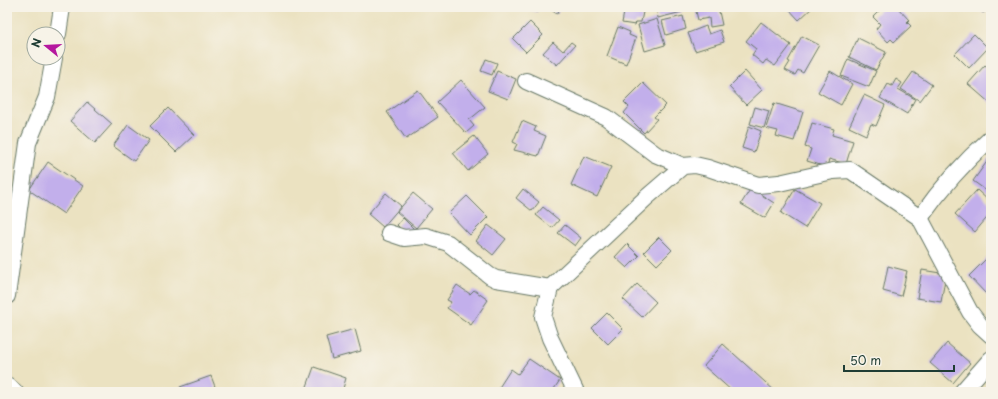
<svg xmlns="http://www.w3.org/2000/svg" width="998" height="399" font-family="'Playpen Sans',sans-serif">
<rect width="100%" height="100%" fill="#f7f3e8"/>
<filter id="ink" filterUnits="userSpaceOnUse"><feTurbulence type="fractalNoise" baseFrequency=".025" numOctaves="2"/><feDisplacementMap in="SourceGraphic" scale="8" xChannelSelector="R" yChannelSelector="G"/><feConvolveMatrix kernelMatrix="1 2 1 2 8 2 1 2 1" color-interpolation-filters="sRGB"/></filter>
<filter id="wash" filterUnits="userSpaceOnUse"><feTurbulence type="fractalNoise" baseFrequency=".012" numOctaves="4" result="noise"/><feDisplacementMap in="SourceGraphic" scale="16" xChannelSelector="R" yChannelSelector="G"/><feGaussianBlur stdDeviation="0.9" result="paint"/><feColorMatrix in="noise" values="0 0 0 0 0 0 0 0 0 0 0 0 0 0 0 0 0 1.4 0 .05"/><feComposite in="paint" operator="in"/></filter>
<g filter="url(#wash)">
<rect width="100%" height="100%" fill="#ebe2c1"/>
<g id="blocks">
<!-- building -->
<g fill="#c2afeb">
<polygon points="531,7 539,7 537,12 529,10"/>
<polygon points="547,7 561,7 557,14"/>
<polygon points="625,7 644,7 641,22 636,22 635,25 622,23"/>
<polygon points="656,7 681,7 682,12 658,18"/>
<polygon points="695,7 718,7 722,25 710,27 709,18 698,20"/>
<polygon points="787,7 813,7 799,20"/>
<polygon points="883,7 897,7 909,20 907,22 911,26 894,42 891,39 888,42 876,29 880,24 873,17"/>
<polygon points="978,7 990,7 983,13"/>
<polygon points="683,16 686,29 666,35 662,21"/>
<polygon points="657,19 665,45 645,51 638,25"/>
<polygon points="530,22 543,35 526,52 513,39"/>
<polygon points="761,22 791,45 775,66 766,60 763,64 752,55 756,49 746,41"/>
<polygon points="706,26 709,34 720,30 724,42 695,51 688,33"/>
<polygon points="618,27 630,32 629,35 636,38 626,64 607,56"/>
<polygon points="974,34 988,48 969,68 955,54"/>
<polygon points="802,36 819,45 803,73 798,70 795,75 785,70 790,62 788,61"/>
<polygon points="858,38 886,52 876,70 849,57"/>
<polygon points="553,42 563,51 571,42 575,45 557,65 543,53"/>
<polygon points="486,59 497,63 492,75 481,71"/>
<polygon points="848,59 876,71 869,87 841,76"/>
<polygon points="985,65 991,70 991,104 968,84"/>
<polygon points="497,71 516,79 508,99 488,91"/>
<polygon points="745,71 762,90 746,105 729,87"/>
<polygon points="830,71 852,84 841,105 818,92"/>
<polygon points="913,72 932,85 920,101 901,89"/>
<polygon points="896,79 902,83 898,89 915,99 907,114 880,98 888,84 892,86"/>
<polygon points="461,80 485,107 469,120 474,126 466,133 437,102"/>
<polygon points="643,83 666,105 654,117 657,119 644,133 624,113 629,107 624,102"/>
<polygon points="418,90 438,117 406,139 387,112"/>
<polygon points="864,95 885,105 876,126 871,124 866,135 849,127"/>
<polygon points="87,102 112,124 95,143 70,121"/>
<polygon points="774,103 803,112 794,141 776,136 778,131 766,128"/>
<polygon points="755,107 769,111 764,128 750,124"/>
<polygon points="168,108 194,135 176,152 150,126"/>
<polygon points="522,121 536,127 534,131 546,136 538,156 514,150 517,144 513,142"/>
<polygon points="812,123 834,129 832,135 853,141 846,164 829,159 827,167 807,161 811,149 805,147"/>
<polygon points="128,125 149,140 134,161 113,146"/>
<polygon points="749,126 761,131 754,152 742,148"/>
<polygon points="474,136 488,154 468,171 453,153"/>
<polygon points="584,156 611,167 597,197 571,185"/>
<polygon points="991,156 991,194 973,181"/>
<polygon points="48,162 83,186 64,214 29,190"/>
<polygon points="751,188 774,203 765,218 741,204"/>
<polygon points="523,189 539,202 532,211 516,198"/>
<polygon points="795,189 820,203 805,228 781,213"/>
<polygon points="977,190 991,203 991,213 975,232 955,214"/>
<polygon points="386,193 401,206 383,227 368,214"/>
<polygon points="413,193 432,209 416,228 397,212"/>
<polygon points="467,196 488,217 470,235 449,213"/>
<polygon points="543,207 559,220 552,228 536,215"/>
<polygon points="403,218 414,229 408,236 397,225"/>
<polygon points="488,225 506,239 493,255 476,241"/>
<polygon points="565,225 581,238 575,246 558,233"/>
<polygon points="659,237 672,250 657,265 644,252"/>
<polygon points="627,244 639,256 627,268 615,257"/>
<polygon points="990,255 991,291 987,295 969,276"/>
<polygon points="888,266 907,271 901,296 883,291"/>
<polygon points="922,270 946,274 941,302 917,298"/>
<polygon points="637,284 656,302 642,317 623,299"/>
<polygon points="457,285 470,294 474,290 488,300 471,325 447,308 451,302 447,300"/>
<polygon points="607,313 623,329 608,344 592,328"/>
<polygon points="355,329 361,351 332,359 326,337"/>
<polygon points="947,343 970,363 953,383 930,363"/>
<polygon points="723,344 776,392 733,392 704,366"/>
<polygon points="529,359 560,380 552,392 501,392 498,389 511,369 518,374"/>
<polygon points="314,367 346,378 342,392 305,392"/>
<polygon points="211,376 217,392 182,392 180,387"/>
</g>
</g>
</g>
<g filter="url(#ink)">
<use href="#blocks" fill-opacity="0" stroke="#667765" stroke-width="1"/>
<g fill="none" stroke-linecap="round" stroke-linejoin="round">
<defs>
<g id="minor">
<polyline points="58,34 62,7"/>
<polyline points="526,81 606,117 655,154 683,166"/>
<path d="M920,218c21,-30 44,-56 71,-80"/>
<polyline points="389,233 404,238 426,236 448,243 490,276 496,279 550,288"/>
<polyline points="7,296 28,143 47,97 54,58"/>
<polyline points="7,385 15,392"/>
<polyline points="576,392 550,338 543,317 550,288 647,197 683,166 695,165 708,168 758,185 779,183 833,171 850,170 920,218 970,312 980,325 991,335"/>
<polyline points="962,392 991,359"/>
</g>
</defs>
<!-- minor casing -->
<use href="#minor" stroke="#667765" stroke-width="18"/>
<!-- minor -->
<use href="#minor" stroke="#fff" stroke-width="16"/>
</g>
</g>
<!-- margin -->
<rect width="998" height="399" fill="none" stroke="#f7f3e8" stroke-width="24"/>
<!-- north arrow -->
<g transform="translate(46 46) rotate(288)"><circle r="19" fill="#f7f3e8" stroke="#a1aaa0"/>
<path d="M0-3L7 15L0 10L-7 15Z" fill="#b5179e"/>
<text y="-6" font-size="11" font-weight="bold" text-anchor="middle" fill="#1f3d34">N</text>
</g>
<!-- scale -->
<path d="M844 365v6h110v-6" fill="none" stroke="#1f3d34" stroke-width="2"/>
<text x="850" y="365" font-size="12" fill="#1f3d34" stroke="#f7f3e8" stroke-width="3" paint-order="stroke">50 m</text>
</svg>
